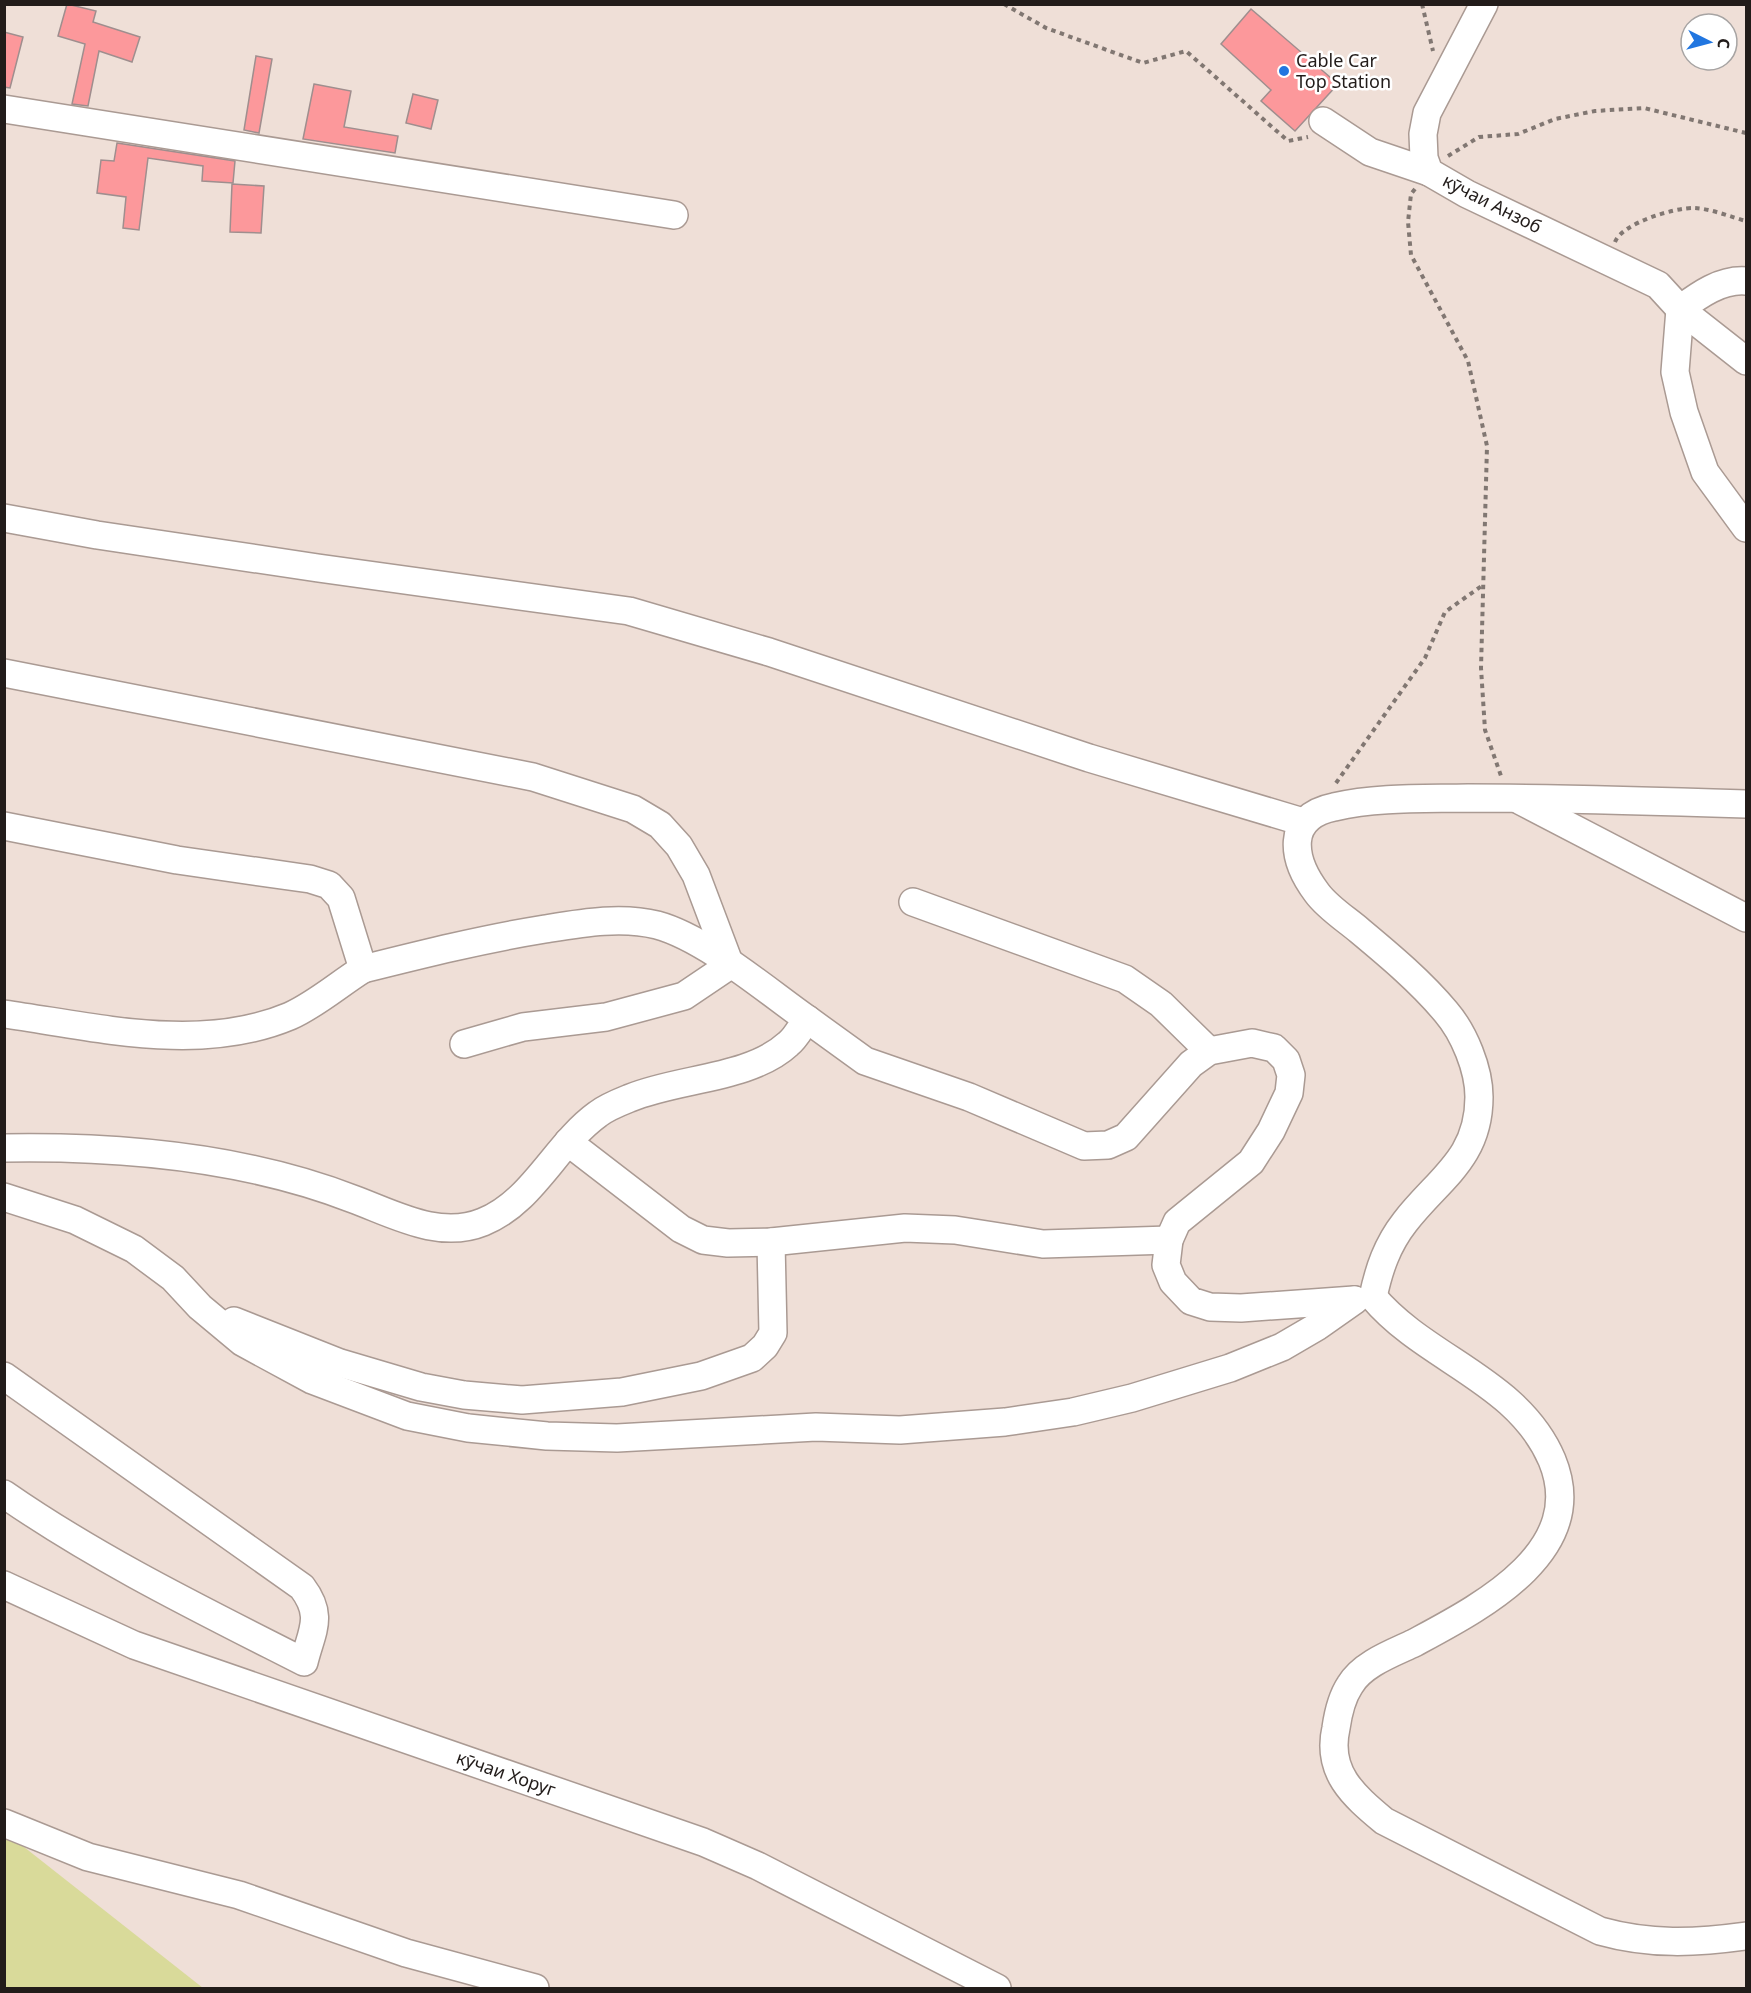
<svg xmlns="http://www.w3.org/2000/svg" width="1751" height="1993" font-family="'Noto Sans',sans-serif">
<rect width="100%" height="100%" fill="#efdfd7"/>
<!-- green -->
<polygon fill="#d9da9a" points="5,1832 203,1988 5,1988"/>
<!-- building -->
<g fill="#fc989b" stroke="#9f8e8e" stroke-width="1.5">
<polygon points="67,4 96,11 93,22 140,37 132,62 99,51 88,106 72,104 85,44 58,36"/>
<polygon points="1251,9 1338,84 1295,131 1261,101 1271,90 1221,44"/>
<polygon points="4,32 23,37 10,88 4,87"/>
<polygon points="256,56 272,59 259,133 244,130"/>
<polygon points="314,84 351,91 344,127 398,136 395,153 303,139"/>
<polygon points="413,94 438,100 431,129 406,123"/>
<polygon points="117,143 235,161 233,183 202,181 203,166 148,158 139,230 123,228 126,197 97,193 101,160 114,161"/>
<polygon points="232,184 264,186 261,233 230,232"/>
</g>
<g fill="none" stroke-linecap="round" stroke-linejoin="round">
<defs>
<g id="minor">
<polyline points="1484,4 1427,113 1423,134 1424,158 1429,172 1467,194 1658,285 1680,309 1746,361"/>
<polyline points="4,109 674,215"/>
<polyline points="1323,121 1370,152 1429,172"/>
<polyline points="1680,309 1675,372 1684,412 1705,472 1746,528"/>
<path d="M1680,309c19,-14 41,-30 66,-28"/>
<polyline points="4,518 97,535 318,568 629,611 769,652 1089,758 1303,822"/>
<polyline points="4,673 533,777 633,809 660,825 679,846 696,875 730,965 684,996 606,1017 523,1027 464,1044"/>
<polyline points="1521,801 1746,918"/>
<path d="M4,826l173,34 133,19 19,6 12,13 22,71c-24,15 -48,36 -73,47 -90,38 -193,11 -286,-2"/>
<polyline points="913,902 1125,979 1161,1004 1209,1051"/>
<polyline points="807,1019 865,1061 969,1097 1084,1146 1108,1145 1126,1137 1191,1064 1209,1051 1252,1043 1274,1048 1286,1060 1291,1075 1289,1093 1271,1131 1251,1162 1177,1222 1169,1240 1166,1265 1173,1282 1191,1301 1210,1307 1241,1308 1354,1300"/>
<polyline points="568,1142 681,1229 703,1240 728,1243 771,1242 905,1228 955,1230 1043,1244 1169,1240"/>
<path d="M4,1148c116,-2 241,9 349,51 41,15 86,41 130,23 50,-20 72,-77 115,-108 9,-7 22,-12 32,-16 48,-20 120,-19 158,-54 8,-6 13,-17 19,-25 -41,-29 -102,-81 -150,-94 -36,-9 -75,-2 -112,4 -62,10 -122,25 -182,40"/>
<polyline points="4,1197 75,1220 134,1249 173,1278 200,1307 242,1342 312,1380 407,1416 468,1428 547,1436 617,1438 816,1427 900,1430 1005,1422 1073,1412 1132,1398 1230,1368 1282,1347 1318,1326 1355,1300"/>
<path d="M1373,1297c53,63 145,83 179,163 38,92 -73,148 -138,183 -21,10 -52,21 -64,42 -8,12 -12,29 -14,43 -10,44 17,67 48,93l216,110c50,14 95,12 146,5"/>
<path d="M1373,1297c6,-28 14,-52 32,-75 33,-43 74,-63 74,-125 0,-28 -15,-64 -33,-85 -25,-30 -56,-56 -86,-81 -14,-12 -32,-23 -43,-38 -25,-33 -33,-76 17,-86 44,-10 89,-8 134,-9 93,0 186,3 278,6"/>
<polyline points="234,1321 340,1363 421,1387 464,1395 522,1400 622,1392 701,1376 752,1358 765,1346 773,1333 771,1242"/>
<path d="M4,1376l298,211c22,29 10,43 2,75 -102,-52 -205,-102 -300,-168"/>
<polyline points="4,1585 134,1645 703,1842 758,1866 997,1988"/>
<polyline points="4,1823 88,1857 239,1895 406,1953 535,1988"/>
</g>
</defs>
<!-- minor casing -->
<use href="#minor" stroke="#aa9a93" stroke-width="30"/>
<!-- path -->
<g stroke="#817772" stroke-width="4" stroke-dasharray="4.5 4.5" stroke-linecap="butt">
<polyline points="1004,4 1046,28 1143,63 1186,51 1288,141 1308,137"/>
<polyline points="1422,4 1433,51"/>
<polyline points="1746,4 1746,5"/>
<polyline points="1448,156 1479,137 1518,134 1555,119 1595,111 1644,108 1746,133"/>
<polyline points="1415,189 1411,194 1408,222 1411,255 1468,361 1487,446 1481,668 1485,730 1501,776"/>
<path d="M1615,242c7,-19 61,-35 80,-34 17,1 36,9 51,13"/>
<polyline points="1336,783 1425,658 1445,612 1483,585"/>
</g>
<!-- minor -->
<use href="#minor" stroke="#fff" stroke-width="27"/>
</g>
<!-- markers -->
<circle fill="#2176e0" stroke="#fff" stroke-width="2" cx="1284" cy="71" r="6"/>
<g text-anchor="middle" stroke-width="5" stroke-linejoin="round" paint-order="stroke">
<!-- poi labels -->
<g font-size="18" fill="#221c1a" stroke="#fff" text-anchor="start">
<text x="1296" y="67">Cable Car<tspan x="1296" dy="21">Top Station</tspan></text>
</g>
<!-- street labels -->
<g font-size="18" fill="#221c1a" stroke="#fff">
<text transform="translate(1492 204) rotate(27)" y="6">кӯчаи Анзоб</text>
<text transform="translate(506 1774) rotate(19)" y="6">кӯчаи Хоруг</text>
</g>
</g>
<!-- border -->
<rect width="1751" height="1993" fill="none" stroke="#221c1a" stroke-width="12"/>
<!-- north arrow -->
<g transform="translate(1709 42) rotate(96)"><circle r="28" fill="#ffffff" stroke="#a7a4a3" stroke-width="1.5"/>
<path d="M0-4.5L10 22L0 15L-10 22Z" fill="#2176e0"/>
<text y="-9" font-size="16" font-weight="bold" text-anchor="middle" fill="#221c1a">С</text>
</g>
</svg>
